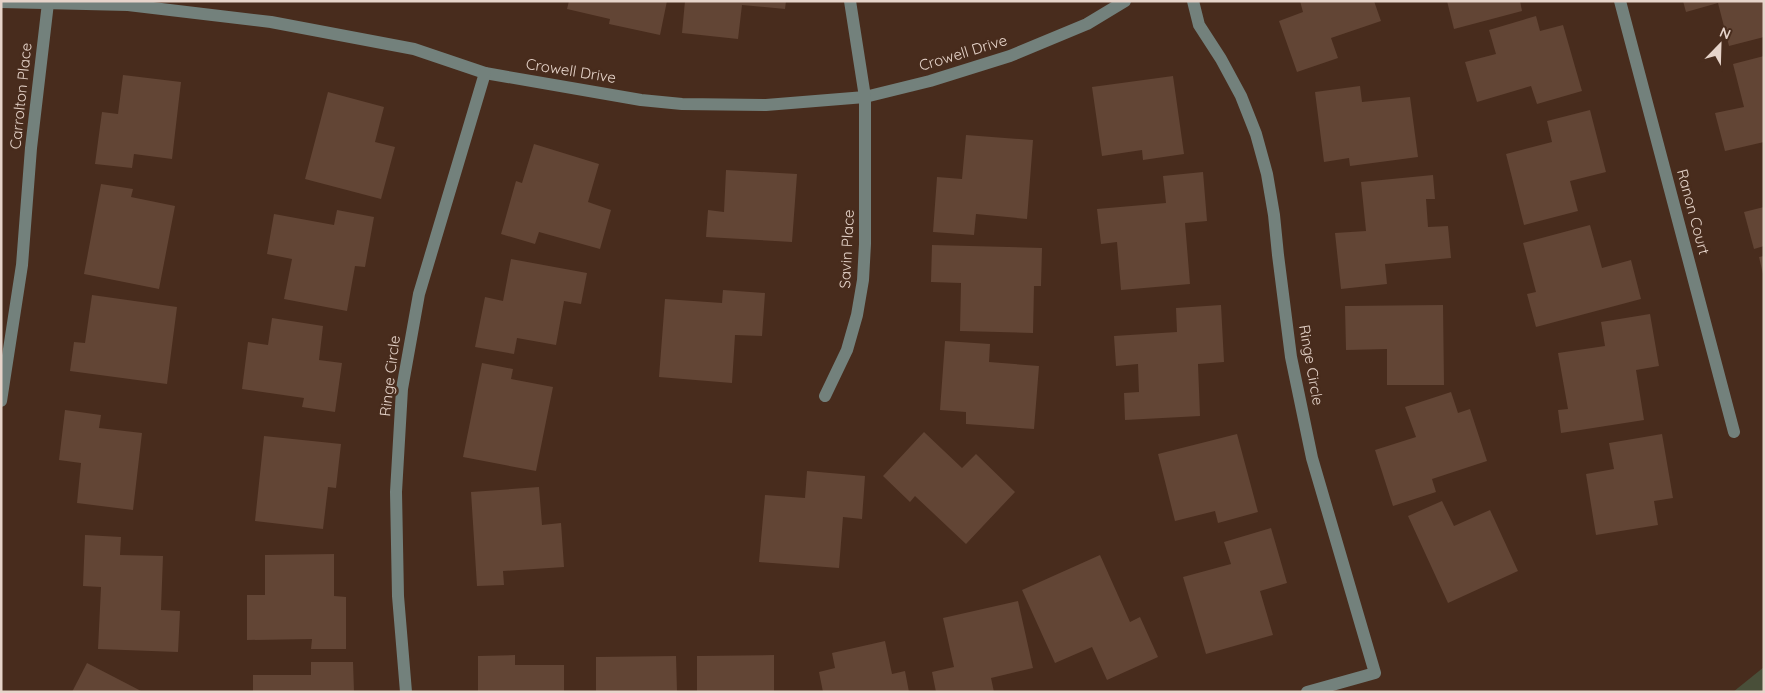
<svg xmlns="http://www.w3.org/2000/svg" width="1765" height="693" font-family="Quicksand,sans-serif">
<rect width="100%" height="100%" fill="#482c1d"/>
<!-- green -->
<polygon fill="#494f39" points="1764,667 1764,692 1733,692"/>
<!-- building -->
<g fill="#624535">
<polygon points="569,1 667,1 660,35 609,24 610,19 567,9"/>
<polygon points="685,1 786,1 785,9 742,5 738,39 682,33"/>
<polygon points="1300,1 1374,1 1381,21 1331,38 1338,58 1297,72 1279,21 1303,12"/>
<polygon points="1447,1 1520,1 1522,11 1454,29"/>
<polygon points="1683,1 1764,1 1764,37 1729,46 1718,3 1686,12"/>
<polygon points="1536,16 1540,31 1563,25 1582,91 1537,104 1531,86 1477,102 1465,62 1496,54 1489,30"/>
<polygon points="1764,56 1764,142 1725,151 1715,113 1744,107 1733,64"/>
<polygon points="123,75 181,82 172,159 134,154 132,168 95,164 102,112 118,114"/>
<polygon points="1173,76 1184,154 1143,160 1142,150 1102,156 1092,87"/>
<polygon points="1360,86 1362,102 1410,97 1418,157 1350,166 1349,158 1324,162 1315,92"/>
<polygon points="328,92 384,107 375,142 395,147 381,199 305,179"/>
<polygon points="1590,110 1606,172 1570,181 1578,211 1524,225 1506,154 1552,142 1547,121"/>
<polygon points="966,135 1033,140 1027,219 976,214 974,235 933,232 937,177 962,179"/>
<polygon points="534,144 599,164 588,202 611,210 600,249 539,232 535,244 501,234 516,181 522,183"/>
<polygon points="726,170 797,174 792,242 706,237 708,210 724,212"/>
<polygon points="1203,172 1207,221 1185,223 1190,284 1121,290 1117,242 1101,244 1097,209 1166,203 1163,176"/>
<polygon points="1433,175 1435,199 1426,199 1428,227 1448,226 1451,258 1385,264 1387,284 1341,289 1335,233 1366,231 1361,182"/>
<polygon points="101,184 133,189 131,197 175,206 159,289 84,274"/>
<polygon points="1764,207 1764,246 1754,249 1744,212"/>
<polygon points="337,210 374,217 365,267 355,266 347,311 284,299 292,259 267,254 274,214 334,225"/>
<polygon points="1590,225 1602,268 1631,260 1641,299 1536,327 1527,294 1536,292 1523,243"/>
<polygon points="932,245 1042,248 1041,286 1034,286 1033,333 960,331 961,283 931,282"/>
<polygon points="1764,256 1764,274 1763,274 1759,257"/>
<polygon points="511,259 587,273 581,304 564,301 556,345 517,338 514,354 475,347 485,297 503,301"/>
<polygon points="723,290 765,293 762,336 735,335 732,383 659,377 665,299 722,303"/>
<polygon points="92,295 177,307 167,384 70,371 74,342 85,343"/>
<polygon points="1221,305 1224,362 1198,364 1200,416 1125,420 1124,393 1139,392 1138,364 1116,366 1114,336 1177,332 1176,308"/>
<polygon points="1443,305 1444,385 1387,385 1387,349 1346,350 1345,306"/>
<polygon points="1650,314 1659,366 1636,370 1644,420 1561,433 1558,410 1568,409 1558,353 1605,346 1601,322"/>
<polygon points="272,318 323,326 319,360 342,363 335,412 302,407 304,398 242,389 248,342 268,345"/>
<polygon points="945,341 990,344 989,362 1039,366 1034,429 966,424 966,412 940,410"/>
<polygon points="482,363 513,369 511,379 553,387 536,471 463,457"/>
<polygon points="1451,392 1458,413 1470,409 1487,461 1432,479 1436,492 1393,506 1375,450 1416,437 1405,407"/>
<polygon points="65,410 101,415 99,428 142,433 133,510 77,503 81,463 59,460"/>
<polygon points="924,432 962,468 976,454 1015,492 966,544 915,496 910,502 883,476"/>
<polygon points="1237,434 1258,512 1218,523 1215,511 1175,521 1158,454"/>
<polygon points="1662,434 1673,498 1654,501 1658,525 1596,535 1586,474 1614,469 1609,443"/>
<polygon points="264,436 341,444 336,488 328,487 323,529 255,521"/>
<polygon points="807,471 865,476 862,519 843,517 839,568 759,562 765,495 805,498"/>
<polygon points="539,487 542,525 561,523 564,567 503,571 504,585 477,586 471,492"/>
<polygon points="1442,501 1454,526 1490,510 1518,571 1448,603 1408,516"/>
<polygon points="1271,528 1287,583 1260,591 1273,635 1206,654 1183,577 1231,564 1224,542"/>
<polygon points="85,535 121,537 120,555 163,556 161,610 180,611 178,652 98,649 101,587 83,586"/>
<polygon points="334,554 334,596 346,597 346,649 311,649 312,639 247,640 247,595 265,595 265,555"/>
<polygon points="1100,555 1130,622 1140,617 1158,657 1107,680 1092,647 1055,663 1022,590"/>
<polygon points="1018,601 1033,668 991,678 994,692 936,692 932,672 954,667 943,618"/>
<polygon points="885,641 892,674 905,671 909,692 823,692 819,672 835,668 832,653"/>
<polygon points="515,655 515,665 564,665 564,692 478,692 478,656"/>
<polygon points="774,655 774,692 697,692 697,656"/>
<polygon points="676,656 677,692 596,692 596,657"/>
<polygon points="311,662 353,662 354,692 253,692 253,675 311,675"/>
<polygon points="87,663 143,692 72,692"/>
</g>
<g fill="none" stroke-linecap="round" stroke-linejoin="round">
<!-- minor -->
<g stroke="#73817c" stroke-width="12">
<polyline points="1193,1 1199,25 1221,59 1241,96 1256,134 1267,174 1274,215 1278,255 1291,357 1312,458 1375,673 1307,692"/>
<polyline points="1620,1 1734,432"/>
<polyline points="1,2 128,5 271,22 414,49 485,73 641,100 682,104 766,105 865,97 930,81 1010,56 1087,24 1125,1"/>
<polyline points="825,396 847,350 857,315 863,280 865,244 865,97 850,1"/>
<polyline points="1,401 22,265 31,148 48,3"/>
<polyline points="406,692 398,596 396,492 402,389 419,294 485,73"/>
</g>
</g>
<g text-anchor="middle" stroke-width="5" stroke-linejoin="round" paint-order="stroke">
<!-- street labels -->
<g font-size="15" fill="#e6d4ca" stroke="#482c1d">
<text transform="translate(963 53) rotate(-17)" y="5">Crowell Drive</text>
<text transform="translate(571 71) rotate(9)" y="5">Crowell Drive</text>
<text transform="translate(21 96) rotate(-84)" y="5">Carrolton Place</text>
<text transform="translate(1693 212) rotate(75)" y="5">Ranon Court</text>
<text transform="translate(847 249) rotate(-87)" y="5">Savin Place</text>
<text transform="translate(1311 365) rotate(80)" y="5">Ringe Circle</text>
<text transform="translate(390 376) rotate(-83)" y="5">Ringe Circle</text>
</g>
</g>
<!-- border -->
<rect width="1765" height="693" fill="none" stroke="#e6d4ca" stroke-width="5"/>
<!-- north arrow -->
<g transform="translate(1720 45) rotate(23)" stroke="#482c1d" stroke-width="4" paint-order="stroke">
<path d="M0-4L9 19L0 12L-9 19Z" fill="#e6d4ca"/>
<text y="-8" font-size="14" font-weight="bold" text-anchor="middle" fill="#e6d4ca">N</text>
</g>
</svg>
